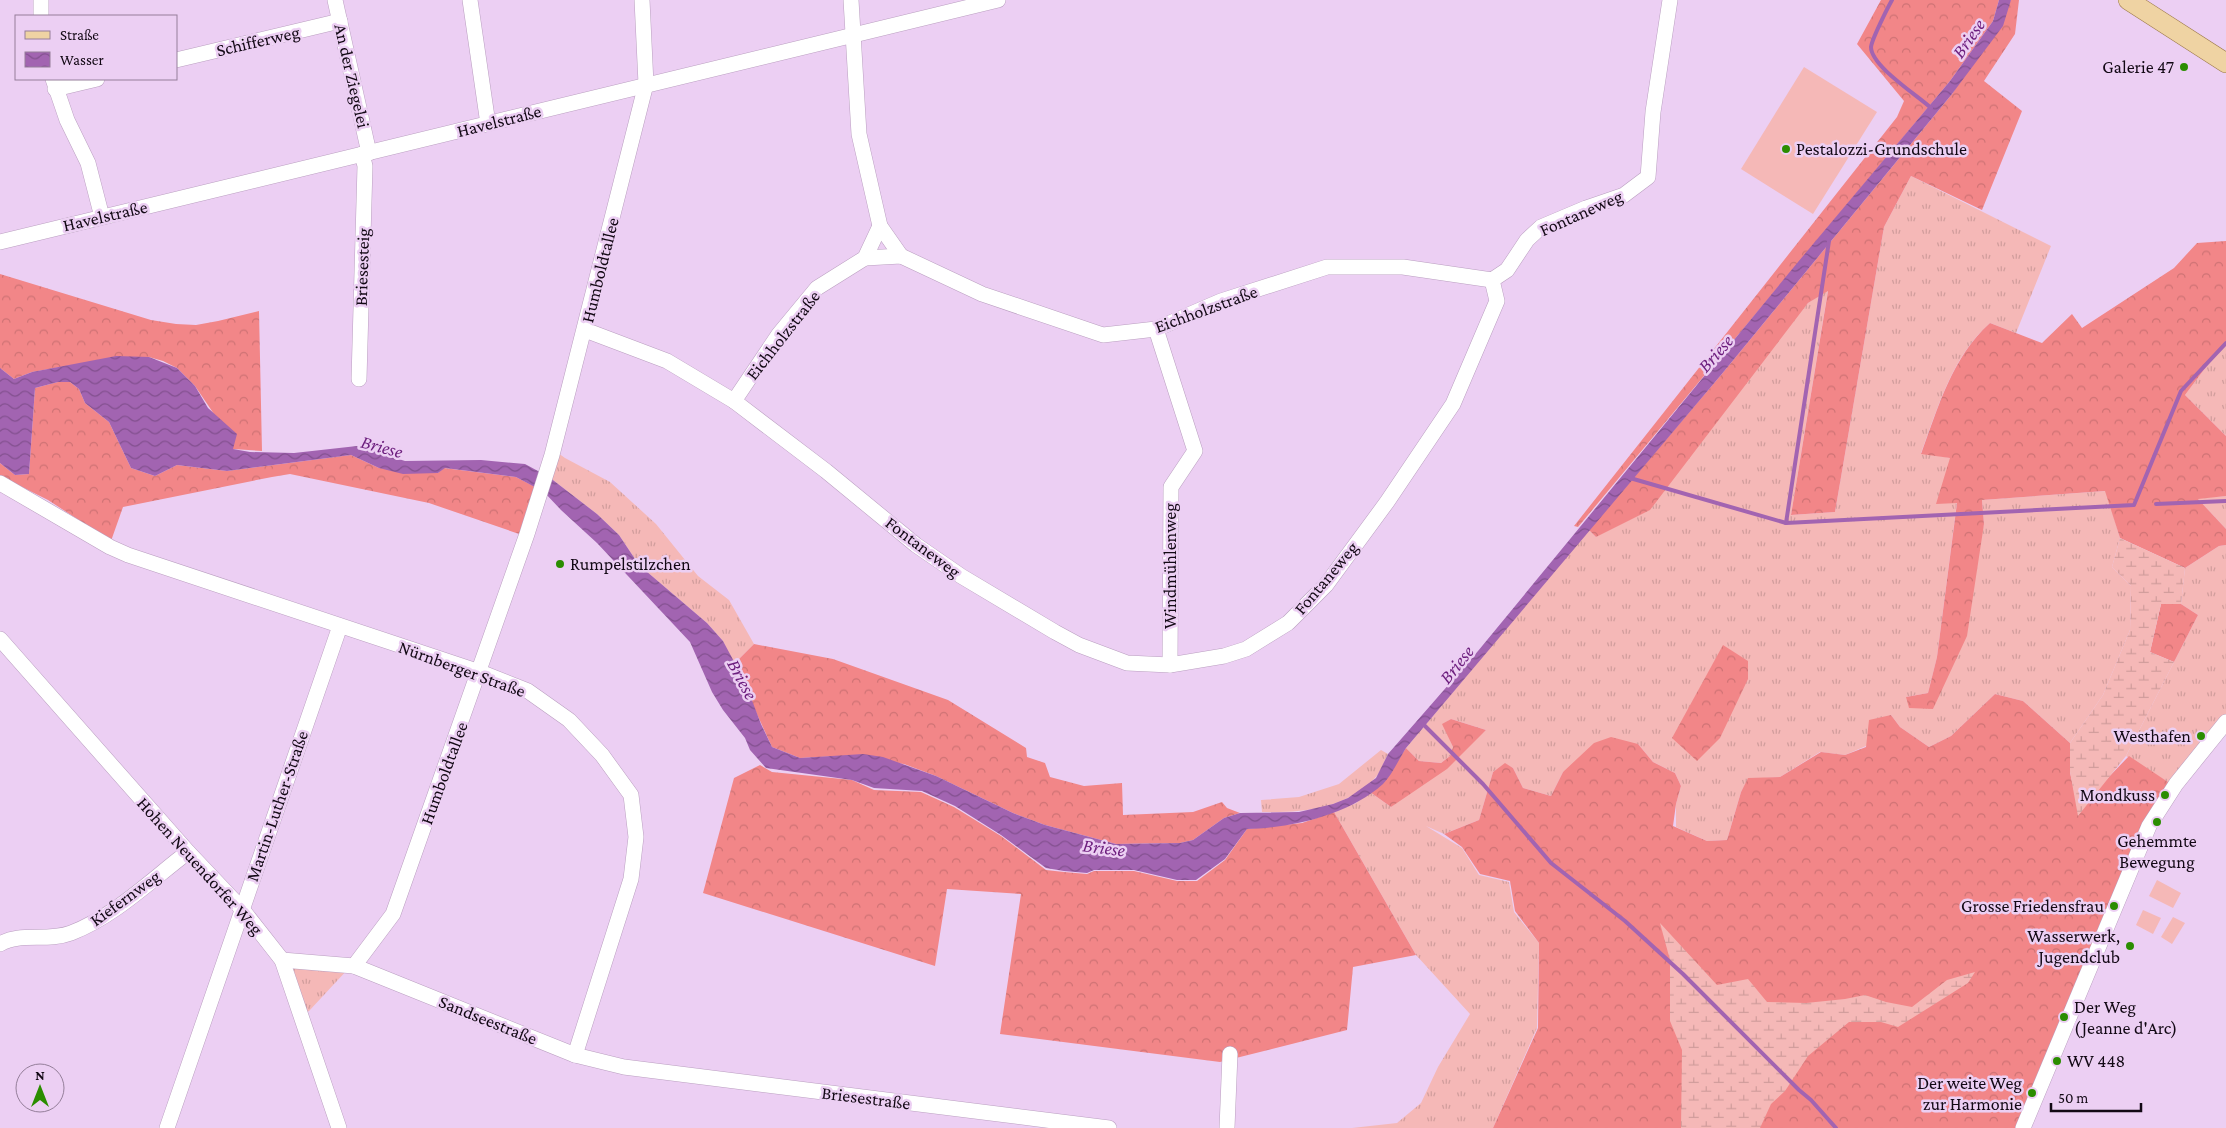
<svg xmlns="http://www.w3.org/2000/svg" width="2226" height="1128" font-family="'Crimson Pro',serif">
<defs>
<pattern id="grass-tufts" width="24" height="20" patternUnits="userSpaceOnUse" patternTransform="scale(1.25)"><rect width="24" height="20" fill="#f5b8b7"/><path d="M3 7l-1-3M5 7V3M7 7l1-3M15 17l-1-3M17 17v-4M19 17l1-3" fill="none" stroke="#d19d9c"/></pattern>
<pattern id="forest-crowns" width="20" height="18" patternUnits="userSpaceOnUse" patternTransform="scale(1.25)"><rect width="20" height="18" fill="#f28688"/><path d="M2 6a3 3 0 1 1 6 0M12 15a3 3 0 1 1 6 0" fill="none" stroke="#ce7274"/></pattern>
<pattern id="wetland-marsh" width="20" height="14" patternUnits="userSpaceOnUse" patternTransform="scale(1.25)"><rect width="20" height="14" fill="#f5b8b7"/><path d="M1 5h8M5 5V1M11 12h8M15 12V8" fill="none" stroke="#d19d9c"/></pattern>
<pattern id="water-waves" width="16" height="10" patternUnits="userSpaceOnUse" patternTransform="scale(1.25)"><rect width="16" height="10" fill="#a264b1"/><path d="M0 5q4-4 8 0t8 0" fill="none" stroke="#83508f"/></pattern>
</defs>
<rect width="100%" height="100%" fill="#eccff3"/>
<!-- grass -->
<g fill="url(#grass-tufts)">
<path d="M1911,176l140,70 -35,87 -26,-10c-38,33 -52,85 -69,130l30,5 -14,45 20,-1 -20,155 -9,36 -22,4 27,12 51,-185 -2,-24 124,-9 14,47 -8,29 19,19 -1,44 -27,65 -33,48 -47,-42 -28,-7 -44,42 -22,11 -29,-20 -9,-12 -25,31 -21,9 -25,-3 -40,25 -32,2 -7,13 -14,48 -20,1 -31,-14v-23l5,-18 -6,-13 -22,-11 -15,-18 -75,28 -12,24 -28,-8 -10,-20 -8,-4 -12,8 -14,48 -35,14 -18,-8 36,22 17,27 30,7 5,30 25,31 -2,85 -44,100h-141l45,-5 24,-20 17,-36 32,-53 -54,-59 -82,-143 22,-9 14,-11 21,15 95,-77 -35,-11 -8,5 10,23 -3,9 -9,7 -22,-2 -13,-13 183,-218 7,7 212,-234 20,-13 -37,225 44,-3 49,-285z"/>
<polygon points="2226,345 2226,436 2185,395 2215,355"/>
<polygon points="551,448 565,458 610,482 656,524 698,576 729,600 754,644 734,664 723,641 707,623 639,565 619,535 597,514 549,477"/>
<polygon points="2226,496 2226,529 2197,498"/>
<polygon points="2226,545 2226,716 2171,784 2126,756 2198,615 2181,604 2185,568 2219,546"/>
<path d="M1381,750l7,4c-4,7 -7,18 -13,24 -29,31 -74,35 -113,34l-1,-12 38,-3 40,-13z"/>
<polygon points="287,965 349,968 309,1011 303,1015"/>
</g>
<!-- forest -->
<g fill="url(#forest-crowns)">
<polygon points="1881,0 1999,0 1993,21 1950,81 1578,527 1574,526 1897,117 1904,101 1857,44"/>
<polygon points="2011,0 2019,0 2015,34 1984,81 2022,111 1982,210 1911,176 1884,227 1835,512 1791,515 1828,291 1808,303 1650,510 1596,537 1589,530 1721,375 1952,94"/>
<path d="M2226,241v104l-11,10 -30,40 41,41v60l-28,3 28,30v16l-7,1 -34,22 -65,-30 -15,-47 -123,9 2,24 -17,112 -34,73 -24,-1 -3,-11 22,-4 9,-36 20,-154 -21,1 14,-46 -29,-4c17,-46 31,-97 69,-131l52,20 30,-29 10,14 92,-60 23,-25z"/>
<polygon points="0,274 151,320 176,324 196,325 218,321 259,311 262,451 233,449 214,414 195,386 177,368 163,361 149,357 60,367 32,372 14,379 0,368"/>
<polygon points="58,382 70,382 79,389 85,403 109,422 131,468 155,476 177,465 227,471 351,455 379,468 438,473 444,468 516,477 539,489 525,536 429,503 290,474 272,477 123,507 111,541 48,500 0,476 0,463 15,475 29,474 35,388"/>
<polygon points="2161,604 2181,604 2198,615 2174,662 2150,652"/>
<polygon points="754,644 833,659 948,700 1026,748 1027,757 1045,763 1050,777 1084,786 1122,783 1123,815 1193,812 1222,802 1227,808 1240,813 1224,818 1193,840 1180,843 1116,844 1045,825 1013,813 936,776 904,764 838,756 800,758 772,747 734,664"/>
<polygon points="1723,645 1748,661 1748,679 1720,738 1697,761 1672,738"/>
<polygon points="1995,694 2023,701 2070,743 2070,772 2078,809 2129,756 2171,784 2021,1128 1493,1128 1538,1028 1539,943 1515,911 1510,881 1480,874 1462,847 1444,834 1479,820 1493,772 1505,763 1513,768 1523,788 1551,796 1563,772 1594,743 1611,737 1638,744 1653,762 1675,773 1681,786 1676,804 1673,826 1707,841 1727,840 1741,792 1748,778 1780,777 1821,752 1845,755 1866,747 1869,720 1891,715 1900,727 1929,747 1951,736"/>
<polygon points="1451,719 1486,730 1447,769 1391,807 1370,792 1383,783 1406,748 1419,761 1441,763 1450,756 1453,747 1442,724"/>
<polygon points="760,765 772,772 852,780 874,790 921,792 954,807 1001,836 1046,870 1064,872 1087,874 1094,871 1134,871 1177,881 1197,881 1225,860 1247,829 1302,823 1334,812 1416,955 1353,967 1347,1030 1220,1062 1000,1034 1021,894 947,889 935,966 703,893 734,778"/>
</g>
<!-- wetland -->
<g fill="url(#wetland-marsh)">
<polygon points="2120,538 2185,568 2181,604 2161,604 2150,652 2174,662 2126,756 2078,816 2070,772 2070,743 2103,695 2130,630 2131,586 2112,567"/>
<polygon points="1660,923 1717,985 1748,979 1767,1002 1806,1003 1845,999 1865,995 1886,1002 1912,1007 1947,980 1975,972 1968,983 1898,1027 1881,1022 1849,1022 1808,1056 1785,1091 1771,1104 1760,1128 1681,1128 1682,1050 1670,1021 1670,960"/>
</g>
<!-- pitch -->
<g fill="#f5b8b7">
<polygon points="1804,67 1877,112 1813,214 1741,169"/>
<polygon points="2157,880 2181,893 2173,908 2149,896"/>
<polygon points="2143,910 2161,918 2153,934 2136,925"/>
<polygon points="2173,917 2185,923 2172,944 2161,937"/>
</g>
<!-- water -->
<path fill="url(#water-waves)" d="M1999,0h12l-8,26 -51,68 -231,281 -315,373c-7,11 -14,27 -23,36 -34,31 -92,44 -136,45l-22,30 -29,21h-19l-43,-10h-40l-7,3 -23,-2 -18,-3 -45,-33 -46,-29 -33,-15 -48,-3 -22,-8 -86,-12 -16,-18 -5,-12 -22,-28 -11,-18 -22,-50 -93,-99 -36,-33 -17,-18 -28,-15 -71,-9 -7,5 -35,1 -24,-6 -28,-13 -124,16 -50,-6 -22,11 -24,-8 -22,-46 -24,-19 -6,-14 -9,-7h-12l-23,6 -6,86 -14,1 -15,-12v-95l14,11 18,-7 84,-16 33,1 28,11 18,18 13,22 29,26 -4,15 17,3 44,1 63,-7 48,15 76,-1 44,4 24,13 48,37 22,21 20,30 68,58 16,18 22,41 16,42 11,23 28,11 63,-4 20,3 53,19 77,37 32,12 71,19 64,-1 13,-3 31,-22 16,-5 59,-1 34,-8 15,-6 28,-20 12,-24 90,-103 320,-389 152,-181 43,-60z"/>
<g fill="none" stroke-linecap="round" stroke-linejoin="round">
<!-- stream -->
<g stroke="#a264b1" stroke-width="4">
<path d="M1892,0c-5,9 -20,39 -21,47 0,19 46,48 60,61"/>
<polyline points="1630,478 1786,523 2134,505 2181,391 2226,343"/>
<polyline points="2156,504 2226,501"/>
<polyline points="1786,523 1829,241"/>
<polyline points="1423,724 1483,784 1551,863 1625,921 1683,974 1799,1090 1811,1100 1836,1128"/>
</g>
<defs>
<g id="minor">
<polyline points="335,0 369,153"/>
<polyline points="470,0 488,124"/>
<polyline points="851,0 859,134 880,226 901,256"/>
<polyline points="41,16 41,0"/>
<polyline points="176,60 340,21"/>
<polyline points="53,79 67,120 88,163 102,217"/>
<polyline points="55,89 97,79"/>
<polyline points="0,242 998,0"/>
<polyline points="865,258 901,256 982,294 1103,335 1156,329 1221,301 1327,267 1403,267 1492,280"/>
<polyline points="1156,329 1195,451 1171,487 1170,665"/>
<polyline points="585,330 667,361 734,401 826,471 916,545 961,576 1055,632 1079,645 1127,663 1170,665 1224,656 1246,649 1288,623 1326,585 1387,502 1453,404 1497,301 1492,280 1507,270 1527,240 1541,227 1586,208 1624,195 1648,177 1653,112 1670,0"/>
<polyline points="359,379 365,166 362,154"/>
<polyline points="734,401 779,334 817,288 865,258 880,226"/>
<polyline points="0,483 110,547 128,555 480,672 528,691 569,720 602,755 631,795 636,837 631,879 575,1055"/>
<polyline points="0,639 188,852 242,909 282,960 339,1128"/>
<path d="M0,944c20,-12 47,-2 71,-11 44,-17 80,-53 117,-81"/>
<polyline points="282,960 354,966 393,914 527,534 552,455 646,84 642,0"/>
<polyline points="354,966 575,1055 624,1067 1109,1128"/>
<polyline points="167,1128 340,626"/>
<polyline points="1227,1128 1230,1054"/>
<polyline points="2023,1128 2149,826 2176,784 2226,722"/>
</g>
<polyline id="major" points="2128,0 2226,63"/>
</defs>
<!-- minor casing -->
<use href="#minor" stroke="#ba9fc0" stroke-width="16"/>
<!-- major casing -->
<use href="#major" stroke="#9b7949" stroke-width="20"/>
<!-- minor -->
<use href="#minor" stroke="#fff" stroke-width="15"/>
<!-- major -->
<use href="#major" stroke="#efd3a3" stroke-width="19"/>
</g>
<!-- markers -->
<g fill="#2b8d01" stroke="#eccff3" stroke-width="2">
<circle cx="2184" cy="67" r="5"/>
<circle cx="1786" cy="149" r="5"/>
<circle cx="560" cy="564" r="5"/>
<circle cx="2201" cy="736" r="5"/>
<circle cx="2165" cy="795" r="5"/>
<circle cx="2157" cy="822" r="5"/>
<circle cx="2114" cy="906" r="5"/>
<circle cx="2130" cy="946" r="5"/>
<circle cx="2064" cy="1017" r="5"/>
<circle cx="2057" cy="1061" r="5"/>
<circle cx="2032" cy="1093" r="5"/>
</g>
<g text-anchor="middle" stroke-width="5" stroke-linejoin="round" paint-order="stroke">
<!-- street labels -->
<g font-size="18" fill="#120814" stroke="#eccff3">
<text transform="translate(258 41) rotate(-13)" y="6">Schifferweg</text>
<text transform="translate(352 76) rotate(77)" y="6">An der Ziegelei</text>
<text transform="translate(499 121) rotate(-14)" y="6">Havelstraße</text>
<text transform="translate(1581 213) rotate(-24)" y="6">Fontaneweg</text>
<text transform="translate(105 216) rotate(-13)" y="6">Havelstraße</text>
<text transform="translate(362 267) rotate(-88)" y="6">Briesesteig</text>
<text transform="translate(600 270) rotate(-76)" y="6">Humboldtallee</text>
<text transform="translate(1206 309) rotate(-20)" y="6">Eichholzstraße</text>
<text transform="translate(783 335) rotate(-52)" y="6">Eichholzstraße</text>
<text transform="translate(923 547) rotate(37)" y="6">Fontaneweg</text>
<text transform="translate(1170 566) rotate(-90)" y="6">Windmühlenweg</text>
<text transform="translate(1326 578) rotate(-50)" y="6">Fontaneweg</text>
<text transform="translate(462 669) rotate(20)" y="6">Nürnberger Straße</text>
<text transform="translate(444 773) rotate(-70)" y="6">Humboldtallee</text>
<text transform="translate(277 806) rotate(-71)" y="6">Martin-Luther-Straße</text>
<text transform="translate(200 866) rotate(48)" y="6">Hohen Neuendorfer Weg</text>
<text transform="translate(125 898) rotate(-36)" y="6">Kiefernweg</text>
<text transform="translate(488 1020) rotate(22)" y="6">Sandseestraße</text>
<text transform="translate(866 1098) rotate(7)" y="6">Briesestraße</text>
</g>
<!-- poi labels -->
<g font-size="18" fill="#120814" stroke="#eccff3" text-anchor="end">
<text x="2174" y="73">Galerie 47</text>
<text x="1796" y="155" text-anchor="start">Pestalozzi-Grundschule</text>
<text x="570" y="570" text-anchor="start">Rumpelstilzchen</text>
<text x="2191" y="742">Westhafen</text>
<text x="2155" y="801">Mondkuss</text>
<text x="2157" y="847" text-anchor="middle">Gehemmte<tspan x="2157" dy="21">Bewegung</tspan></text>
<text x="2104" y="912">Grosse Friedensfrau</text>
<text x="2120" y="942">Wasserwerk,<tspan x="2120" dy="21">Jugendclub</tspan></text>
<text x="2074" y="1013" text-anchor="start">Der Weg<tspan x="2074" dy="21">(Jeanne d'Arc)</tspan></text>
<text x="2067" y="1067" text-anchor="start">WV 448</text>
<text x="2022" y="1089">Der weite Weg<tspan x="2022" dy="21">zur Harmonie</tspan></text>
</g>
<!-- water labels -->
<g font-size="19" font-style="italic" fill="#6c1d7d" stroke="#eccff3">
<text transform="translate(1968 38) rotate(-55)" y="7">Briese</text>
<text transform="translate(1715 353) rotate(-49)" y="7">Briese</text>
<text transform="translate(382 446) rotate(15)" y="7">Briese</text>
<text transform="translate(1456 664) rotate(-51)" y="7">Briese</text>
<text transform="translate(743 679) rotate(62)" y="7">Briese</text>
<text transform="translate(1104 847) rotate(7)" y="7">Briese</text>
</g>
</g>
<!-- legend -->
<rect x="15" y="15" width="162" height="65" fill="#eccff3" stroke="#957f9a"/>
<rect x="25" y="31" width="25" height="8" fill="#efd3a3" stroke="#957f9a"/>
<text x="60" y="40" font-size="15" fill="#120814">Straße</text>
<rect x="25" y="52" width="25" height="15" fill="url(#water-waves)" stroke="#957f9a"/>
<text x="60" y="65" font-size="15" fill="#120814">Wasser</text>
<!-- north arrow -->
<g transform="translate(40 1088)"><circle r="24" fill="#eccff3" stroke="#957f9a"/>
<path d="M0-4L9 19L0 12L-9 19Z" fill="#2b8d01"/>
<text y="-8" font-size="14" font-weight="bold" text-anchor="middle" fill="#120814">N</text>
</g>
<!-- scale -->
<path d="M2051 1103v8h90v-8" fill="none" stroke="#120814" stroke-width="2.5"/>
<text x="2058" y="1103" font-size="15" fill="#120814" stroke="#eccff3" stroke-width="4" paint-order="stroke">50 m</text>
</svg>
